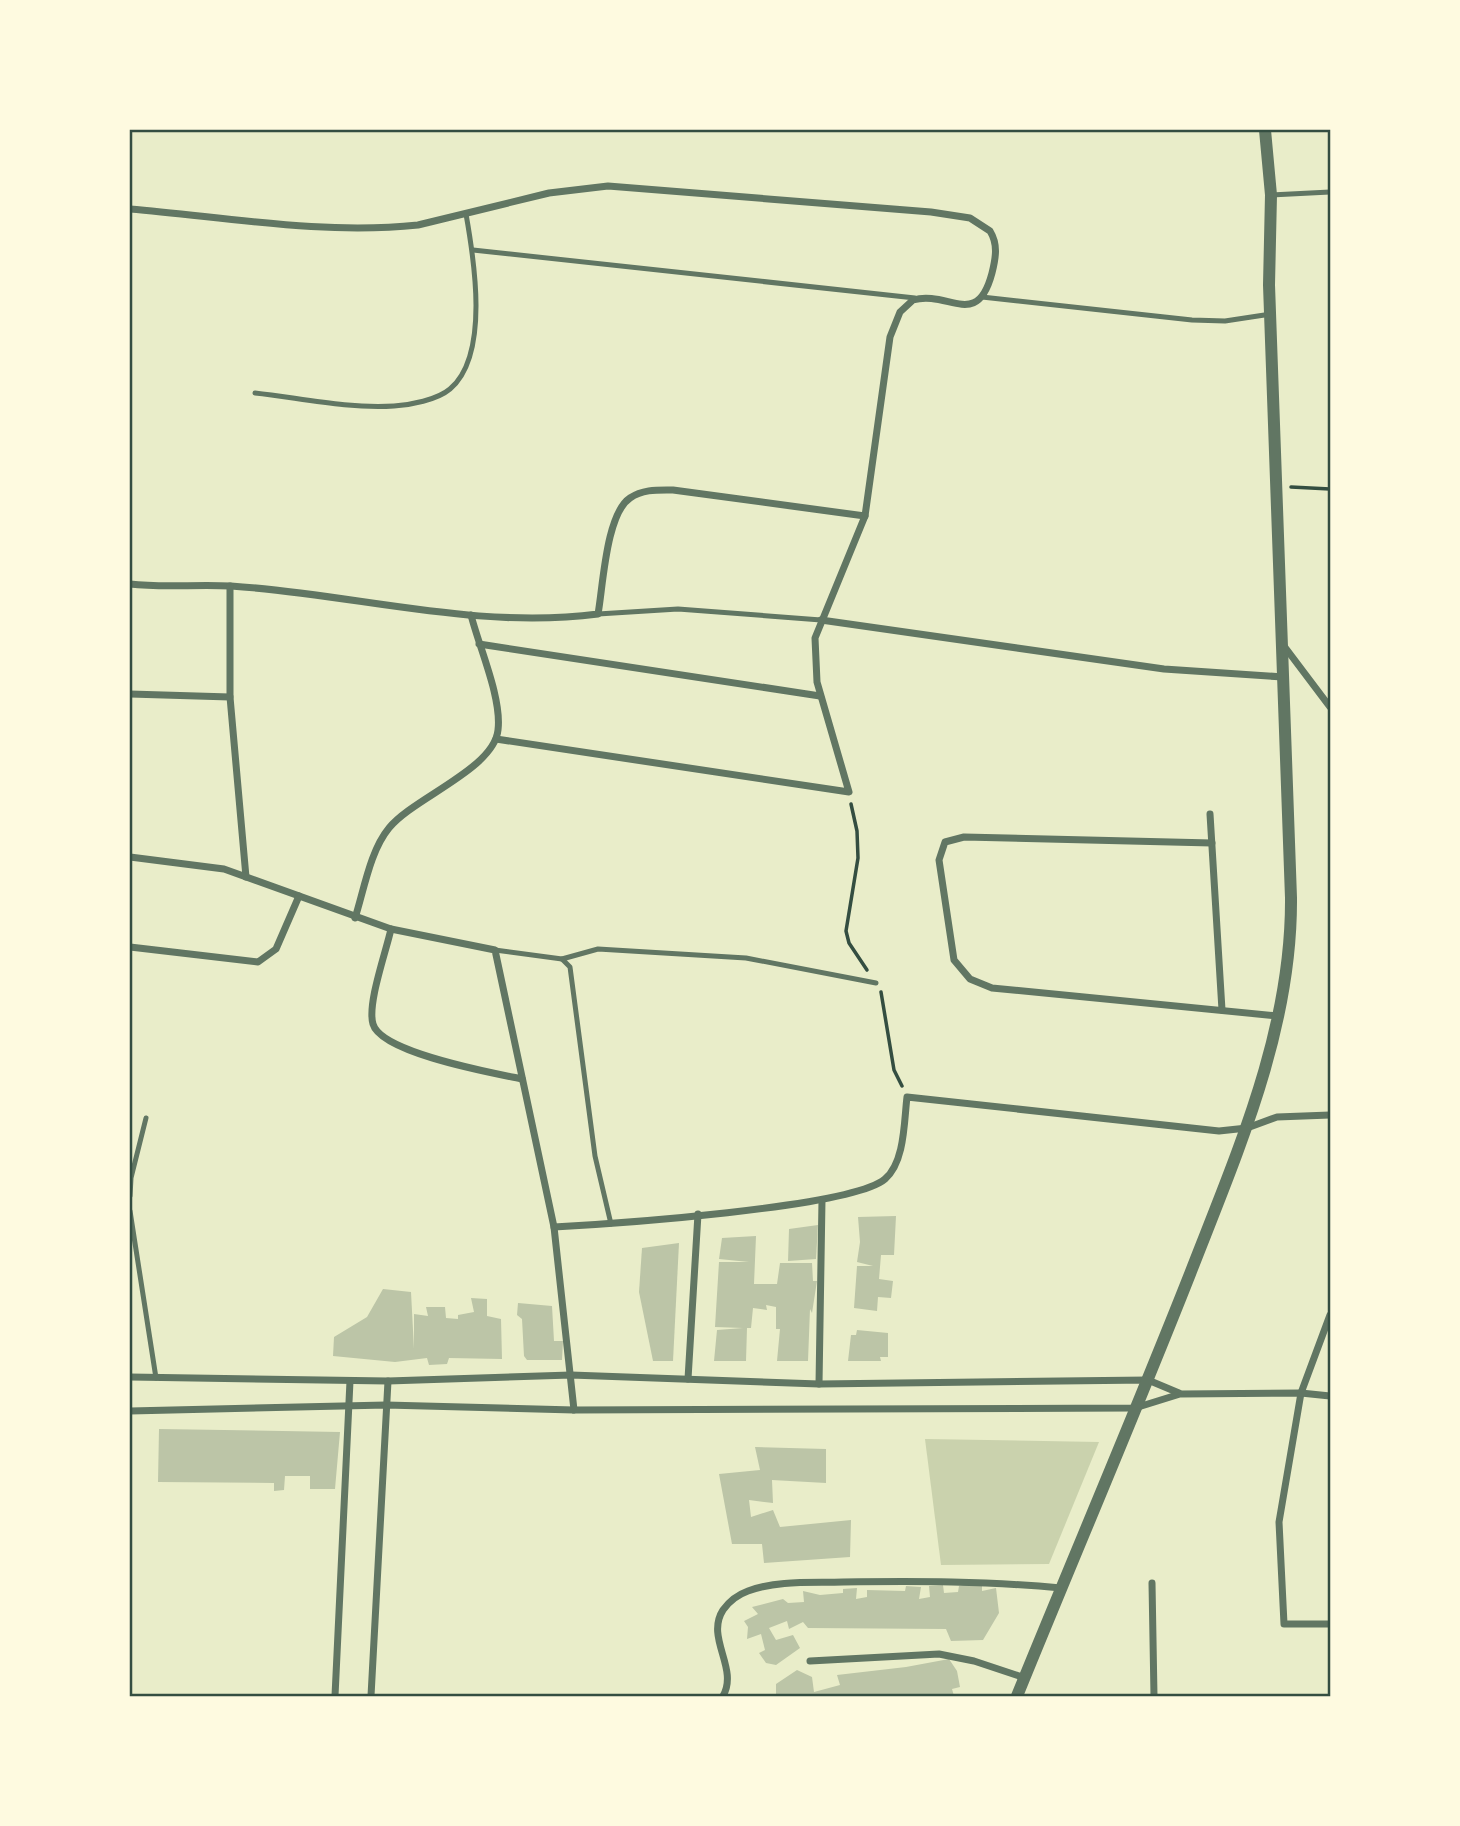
<svg xmlns="http://www.w3.org/2000/svg" width="1460" height="1826" font-family="Jost,sans-serif">
<rect width="100%" height="100%" fill="#e9edc9"/>
<!-- green -->
<polygon fill="#cad2ad" points="925,1439 1099,1442 1049,1564 941,1565"/>
<!-- building -->
<g fill="#bcc5a7">
<polygon points="896,1216 894,1255 881,1255 879,1279 893,1281 891,1298 878,1297 877,1311 854,1308 857,1266 873,1266 857,1262 860,1242 858,1217"/>
<polygon points="818,1225 816,1259 788,1261 789,1229"/>
<polygon points="756,1236 754,1284 777,1284 780,1263 812,1263 813,1281 817,1281 812,1313 810,1309 808,1361 777,1361 780,1329 776,1329 776,1307 766,1305 767,1310 753,1308 751,1328 747,1328 746,1361 714,1361 717,1330 743,1328 715,1327 719,1262 749,1262 719,1259 722,1238"/>
<polygon points="679,1243 673,1361 653,1361 639,1292 642,1248"/>
<polygon points="383,1289 411,1292 414,1349 414,1314 428,1316 426,1307 445,1307 446,1318 458,1319 458,1315 474,1312 471,1298 487,1299 487,1316 501,1319 502,1359 449,1358 447,1364 429,1365 427,1358 395,1362 333,1356 334,1337 367,1317"/>
<polygon points="518,1303 552,1306 554,1341 563,1341 562,1360 527,1360 524,1356 522,1319 517,1315"/>
<polygon points="857,1330 888,1333 888,1357 880,1357 881,1361 848,1361 851,1335 856,1335"/>
<polygon points="159,1429 340,1432 335,1489 310,1489 310,1476 285,1476 284,1490 274,1491 274,1483 158,1482"/>
<polygon points="755,1447 826,1449 826,1483 772,1480 773,1503 749,1500 751,1517 773,1510 780,1527 851,1520 850,1557 764,1563 762,1544 732,1544 719,1474 760,1470"/>
<polygon points="982,1582 982,1591 996,1588 999,1613 983,1640 951,1641 946,1629 808,1628 803,1622 789,1629 787,1621 769,1628 776,1640 793,1635 800,1648 776,1665 766,1663 759,1653 765,1650 761,1634 747,1639 748,1627 744,1621 758,1614 752,1607 783,1599 788,1603 804,1602 803,1591 820,1595 843,1593 843,1589 857,1588 856,1599 867,1597 867,1590 905,1591 906,1586 921,1587 919,1599 930,1597 929,1586 943,1585 944,1593 958,1592 959,1586"/>
<polygon points="949,1659 957,1671 960,1687 952,1689 954,1696 776,1696 776,1684 797,1670 812,1677 814,1692 840,1685 837,1675 906,1667"/>
</g>
<g fill="none" stroke-linecap="round" stroke-linejoin="round">
<!-- path -->
<g stroke="#344e41" stroke-width="3.5">
<polyline points="1291,487 1330,489"/>
<polyline points="851,804 857,831 858,858 846,931 849,943 867,970"/>
<polyline points="881,992 894,1070 902,1086"/>
</g>
<!-- service -->
<g stroke="#617663" stroke-width="5">
<polyline points="1271,195 1330,192"/>
<polyline points="473,250 915,298"/>
<polyline points="982,297 1192,320 1225,321 1271,314"/>
<path d="M255,393c45,5 93,16 139,13 16,-1 43,-6 56,-17 40,-34 24,-130 16,-175"/>
<polyline points="598,614 678,609 821,620"/>
<polyline points="495,950 562,959 570,967 595,1156 611,1224"/>
<polyline points="562,959 598,949 746,958 876,983"/>
<polyline points="130,1196 131,1178 146,1118"/>
<polyline points="130,1211 156,1378"/>
</g>
<!-- minor -->
<g stroke="#617663" stroke-width="7">
<path d="M130,209c95,8 192,26 288,16l131,-32 59,-7 323,26 39,6 20,13c8,13 6,26 2,42 -15,57 -43,17 -79,27l-13,12 -10,25 -25,179 -50,122 2,44 32,110 -353,-53"/>
<path d="M130,584c33,4 67,0 101,2 123,8 244,44 367,28 5,-27 8,-100 32,-116 13,-9 28,-8 43,-8l192,26"/>
<polyline points="230,586 230,697 246,877"/>
<polyline points="821,620 1164,669 1283,677"/>
<polyline points="479,644 820,696"/>
<polyline points="1284,646 1330,707"/>
<polyline points="130,694 230,697"/>
<polyline points="1210,814 1222,1010"/>
<polyline points="1212,843 964,837 945,842 939,860 954,960 970,979 992,988 1278,1016"/>
<polyline points="130,857 224,869 391,929 495,950 554,1227 574,1410"/>
<path d="M355,918c9,-28 15,-67 34,-90 24,-30 105,-59 109,-98 4,-32 -19,-83 -27,-115"/>
<path d="M391,929c-5,23 -24,75 -18,95 8,29 120,49 149,55"/>
<polyline points="130,947 258,962 276,949 299,896"/>
<path d="M554,1227c55,-3 297,-19 331,-48 20,-17 19,-58 22,-82l312,34 28,-3 30,-11 53,-2"/>
<polyline points="1330,1315 1301,1393 1279,1522 1284,1624 1330,1624"/>
<polyline points="130,1377 388,1381 571,1375 819,1384 1148,1380 1179,1393"/>
<polyline points="688,1379 698,1214"/>
<polyline points="819,1384 822,1200"/>
<polyline points="130,1411 386,1405 574,1410 1135,1408 1180,1394 1301,1393 1330,1396"/>
<polyline points="1152,1583 1154,1696"/>
<polyline points="810,1661 939,1654 974,1661 1025,1678"/>
<polyline points="335,1696 350,1381"/>
<polyline points="371,1696 388,1381"/>
<path d="M723,1696c16,-28 -18,-58 0,-86 7,-10 14,-15 25,-19 30,-11 64,-8 95,-9 73,-1 145,-1 218,6"/>
</g>
<!-- tertiary -->
<path stroke="#617663" stroke-width="12" d="M1017,1696c57,-140 117,-280 173,-422 47,-121 102,-244 101,-376l-22,-613 2,-90 -6,-65"/>
</g>
<!-- border -->
<rect width="1460" height="1826" fill="none" stroke="#fefae0" stroke-width="262"/>
<rect x="131" y="131" width="1198" height="1564" fill="none" stroke="#344e41" stroke-width="2.5"/>
</svg>
